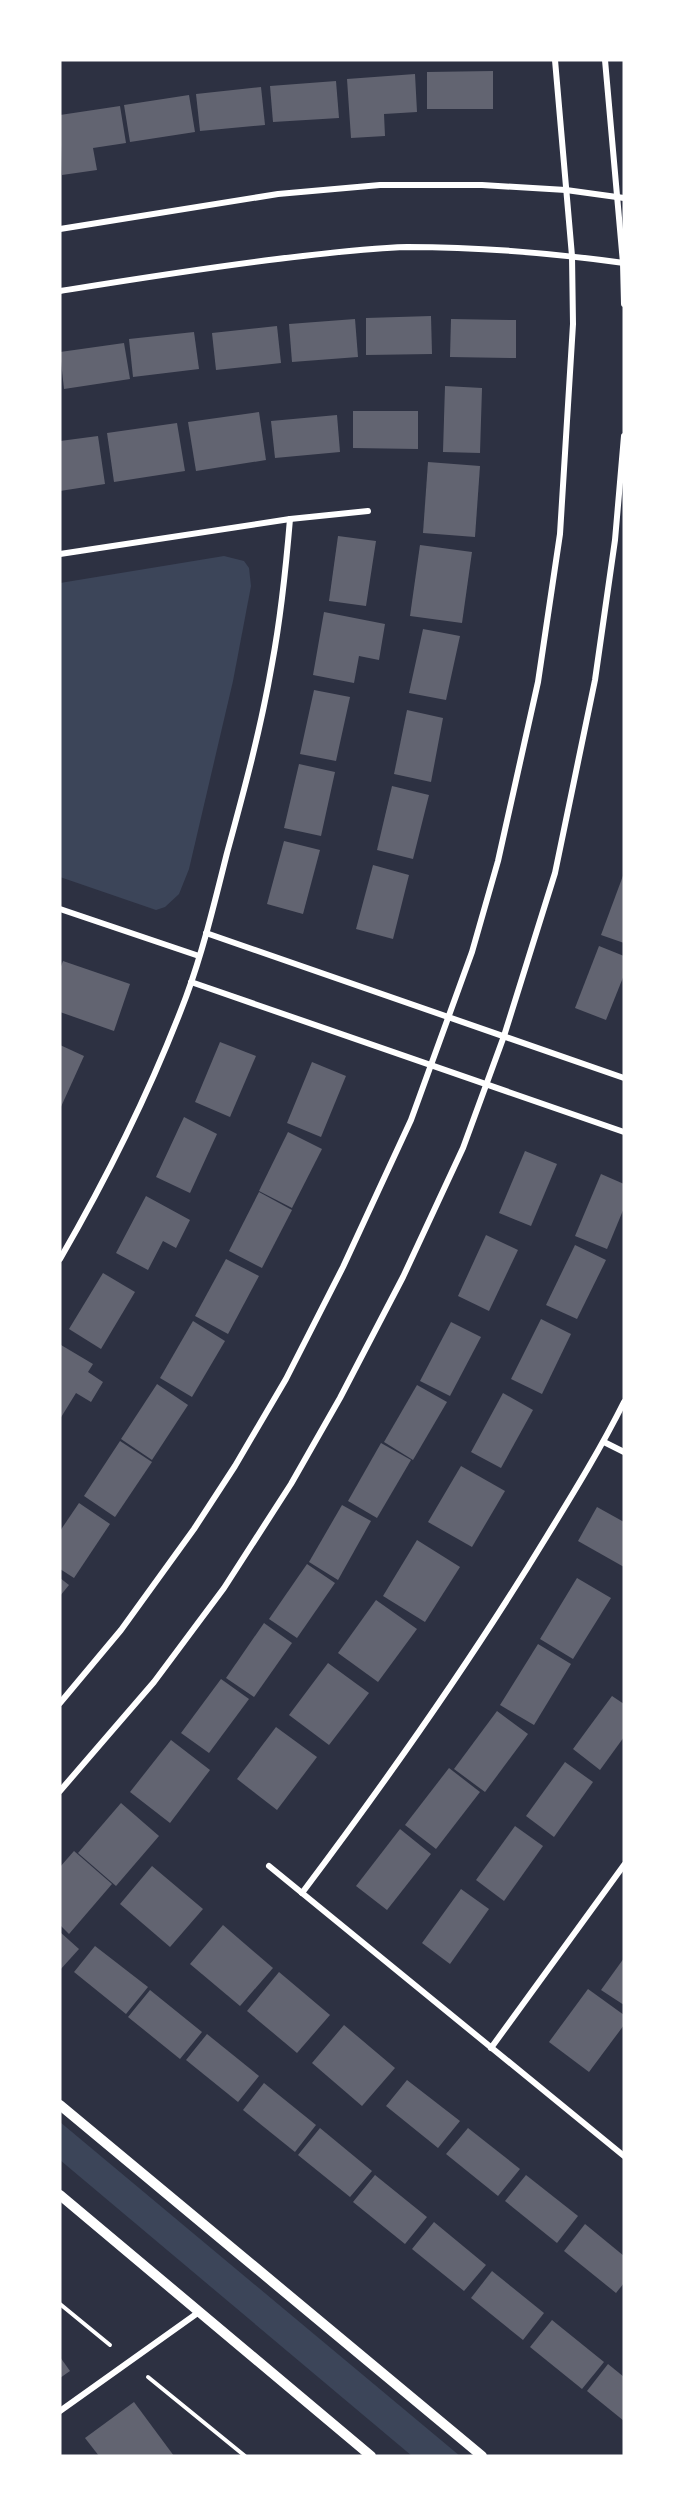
<svg xmlns="http://www.w3.org/2000/svg" width="684" height="2516" font-family="'Golos Text',sans-serif">
<rect width="100%" height="100%" fill="#2d3142"/>
<!-- green -->
<g fill="#3c4559">
<polygon points="224,556 244,561 249,568 251,586 233,681 189,869 179,894 165,907 156,910 60,877 60,583"/>
<polygon points="60,2122 460,2456 412,2456 60,2160"/>
</g>
<!-- building -->
<g fill="#626471">
<polygon points="493,71 493,109 427,109 427,72"/>
<polygon points="415,74 417,112 384,114 385,136 351,138 347,79"/>
<polygon points="336,81 339,118 273,122 270,86"/>
<polygon points="261,87 265,125 200,131 196,94"/>
<polygon points="189,95 195,132 130,142 124,105"/>
<polygon points="120,106 126,143 93,148 97,170 62,175 60,115"/>
<polygon points="431,316 432,354 366,355 366,318"/>
<polygon points="355,319 358,357 292,362 289,324"/>
<polygon points="451,319 516,320 516,358 450,357"/>
<polygon points="277,326 281,363 216,370 212,333"/>
<polygon points="194,332 199,369 133,377 129,339"/>
<polygon points="124,343 130,379 64,389 60,352"/>
<polygon points="445,386 482,388 480,453 443,452"/>
<polygon points="353,411 418,411 418,449 353,448"/>
<polygon points="259,412 266,460 196,471 188,422"/>
<polygon points="337,415 340,452 275,458 271,421"/>
<polygon points="177,423 185,471 114,482 107,433"/>
<polygon points="98,436 105,484 60,491 60,441"/>
<polygon points="428,462 480,466 475,537 423,533"/>
<polygon points="338,536 376,541 366,606 329,601"/>
<polygon points="420,545 472,552 462,623 410,616"/>
<polygon points="324,612 385,624 379,660 359,656 354,683 313,675"/>
<polygon points="423,629 460,636 446,700 409,693"/>
<polygon points="314,690 350,697 336,761 300,754"/>
<polygon points="407,710 443,718 431,782 394,774"/>
<polygon points="299,764 335,772 321,836 284,828"/>
<polygon points="392,786 429,795 413,859 377,850"/>
<polygon points="284,841 320,850 303,914 267,904"/>
<polygon points="373,865 409,875 393,939 356,929"/>
<polygon points="624,873 624,943 601,935"/>
<polygon points="599,946 624,956 624,975 606,1020 575,1008"/>
<polygon points="63,961 130,984 114,1031 60,1012 60,969"/>
<polygon points="220,1042 256,1056 230,1117 195,1102"/>
<polygon points="60,1045 84,1056 60,1109"/>
<polygon points="312,1062 346,1076 321,1137 287,1123"/>
<polygon points="184,1117 217,1134 190,1193 156,1177"/>
<polygon points="288,1132 322,1149 292,1208 259,1191"/>
<polygon points="525,1151 557,1164 531,1226 499,1213"/>
<polygon points="601,1174 624,1184 624,1208 607,1249 575,1236"/>
<polygon points="259,1192 292,1210 262,1268 229,1251"/>
<polygon points="146,1196 190,1220 176,1248 163,1241 148,1270 116,1253"/>
<polygon points="486,1235 518,1250 489,1311 458,1296"/>
<polygon points="575,1245 606,1260 577,1319 546,1305"/>
<polygon points="226,1259 259,1276 228,1334 195,1316"/>
<polygon points="103,1273 135,1292 101,1349 69,1329"/>
<polygon points="541,1319 571,1334 542,1394 511,1379"/>
<polygon points="193,1321 225,1341 192,1397 160,1378"/>
<polygon points="451,1322 481,1337 450,1396 420,1381"/>
<polygon points="61,1345 93,1364 88,1372 103,1382 91,1402 76,1393 60,1419"/>
<polygon points="157,1384 188,1405 152,1460 121,1439"/>
<polygon points="417,1385 447,1402 413,1460 384,1442"/>
<polygon points="503,1393 533,1410 501,1468 471,1452"/>
<polygon points="120,1441 152,1462 115,1517 84,1496"/>
<polygon points="381,1443 411,1460 377,1518 348,1501"/>
<polygon points="461,1466 505,1491 472,1547 428,1522"/>
<polygon points="79,1503 110,1524 74,1578 60,1569 60,1531"/>
<polygon points="342,1505 371,1521 338,1580 309,1562"/>
<polygon points="597,1507 624,1522 624,1567 578,1541"/>
<polygon points="417,1540 460,1567 425,1622 383,1596"/>
<polygon points="307,1564 335,1583 297,1638 269,1619"/>
<polygon points="60,1578 69,1585 60,1596"/>
<polygon points="577,1578 611,1598 573,1659 540,1639"/>
<polygon points="376,1600 417,1629 378,1682 338,1653"/>
<polygon points="264,1623 292,1643 254,1697 226,1678"/>
<polygon points="538,1644 571,1664 534,1725 500,1705"/>
<polygon points="328,1663 369,1693 329,1745 289,1715"/>
<polygon points="221,1679 249,1699 209,1753 181,1733"/>
<polygon points="612,1696 624,1704 624,1737 600,1770 573,1749"/>
<polygon points="497,1711 528,1734 485,1792 454,1769"/>
<polygon points="276,1727 317,1757 277,1810 237,1779"/>
<polygon points="171,1740 210,1770 170,1823 130,1792"/>
<polygon points="565,1762 593,1782 554,1837 526,1816"/>
<polygon points="449,1768 480,1792 436,1849 405,1825"/>
<polygon points="121,1803 159,1836 116,1886 78,1853"/>
<polygon points="515,1826 543,1846 504,1901 476,1880"/>
<polygon points="400,1829 431,1854 387,1910 356,1886"/>
<polygon points="74,1851 112,1884 69,1934 60,1925 60,1867"/>
<polygon points="152,1866 203,1909 170,1947 120,1904"/>
<polygon points="461,1889 489,1909 450,1964 422,1943"/>
<polygon points="223,1925 273,1968 240,2006 190,1964"/>
<polygon points="60,1932 79,1949 60,1970"/>
<polygon points="95,1946 148,1987 126,2014 74,1972"/>
<polygon points="624,1958 624,2005 601,1990"/>
<polygon points="279,1972 330,2015 297,2053 247,2011"/>
<polygon points="588,1989 624,2015 624,2025 589,2072 549,2042"/>
<polygon points="150,1990 202,2032 180,2059 128,2017"/>
<polygon points="344,2025 395,2068 362,2106 312,2063"/>
<polygon points="207,2034 259,2076 238,2102 186,2060"/>
<polygon points="407,2080 460,2121 438,2148 386,2106"/>
<polygon points="264,2083 316,2125 295,2152 243,2110"/>
<polygon points="320,2128 372,2171 350,2197 298,2155"/>
<polygon points="468,2128 520,2169 498,2196 446,2154"/>
<polygon points="375,2175 427,2217 405,2244 353,2202"/>
<polygon points="526,2175 578,2216 557,2243 505,2201"/>
<polygon points="434,2222 486,2265 464,2291 412,2249"/>
<polygon points="585,2224 624,2256 624,2283 616,2293 564,2251"/>
<polygon points="492,2271 544,2313 523,2340 471,2298"/>
<polygon points="552,2320 604,2362 582,2389 530,2347"/>
<polygon points="60,2357 70,2371 60,2378"/>
<polygon points="608,2364 624,2377 624,2421 587,2391"/>
<polygon points="134,2402 174,2456 99,2456 85,2438"/>
</g>
<g fill="none" stroke-linecap="round" stroke-linejoin="round">
<!-- path -->
<g stroke="#fff" stroke-width="4">
<polyline points="60,2304 110,2345"/>
<polyline points="148,2377 245,2456"/>
</g>
<!-- minor -->
<g stroke="#fff" stroke-width="6">
<polyline points="605,60 623,263 624,304"/>
<polyline points="60,229 278,194 380,185 482,185 566,190 624,198"/>
<path d="M60,291c81,-13 161,-26 243,-35 34,-4 69,-8 104,-9 72,0 145,6 217,16"/>
<polyline points="60,554 290,519 368,511"/>
<polyline points="60,909 199,956"/>
<polyline points="206,933 624,1078"/>
<polyline points="191,982 624,1132"/>
<path d="M60,1259c48,-83 92,-172 126,-262 17,-46 29,-96 41,-144 17,-62 34,-125 45,-189 9,-48 14,-97 18,-145"/>
<polyline points="604,1442 624,1452"/>
<polyline points="60,1703 121,1630 194,1529 235,1466 286,1379 343,1267 411,1120 472,952 498,861 538,682 560,534 573,324 572,256 555,60"/>
<polyline points="60,1791 154,1682 224,1588 291,1484 340,1398 403,1277 463,1148 504,1036 555,873 595,680 615,540 624,436"/>
<polyline points="269,1866 624,2156"/>
<path d="M302,1893c88,-117 169,-232 245,-357 27,-44 54,-88 77,-134"/>
<polyline points="491,2048 624,1865"/>
<polyline points="60,2411 199,2312"/>
</g>
<!-- tertiary -->
<g stroke="#fff" stroke-width="10">
<polyline points="60,2105 482,2456"/>
<polyline points="60,2195 371,2456"/>
</g>
</g>
<!-- border -->
<rect width="684" height="2516" fill="none" stroke="#ffffff" stroke-width="123"/>
</svg>
